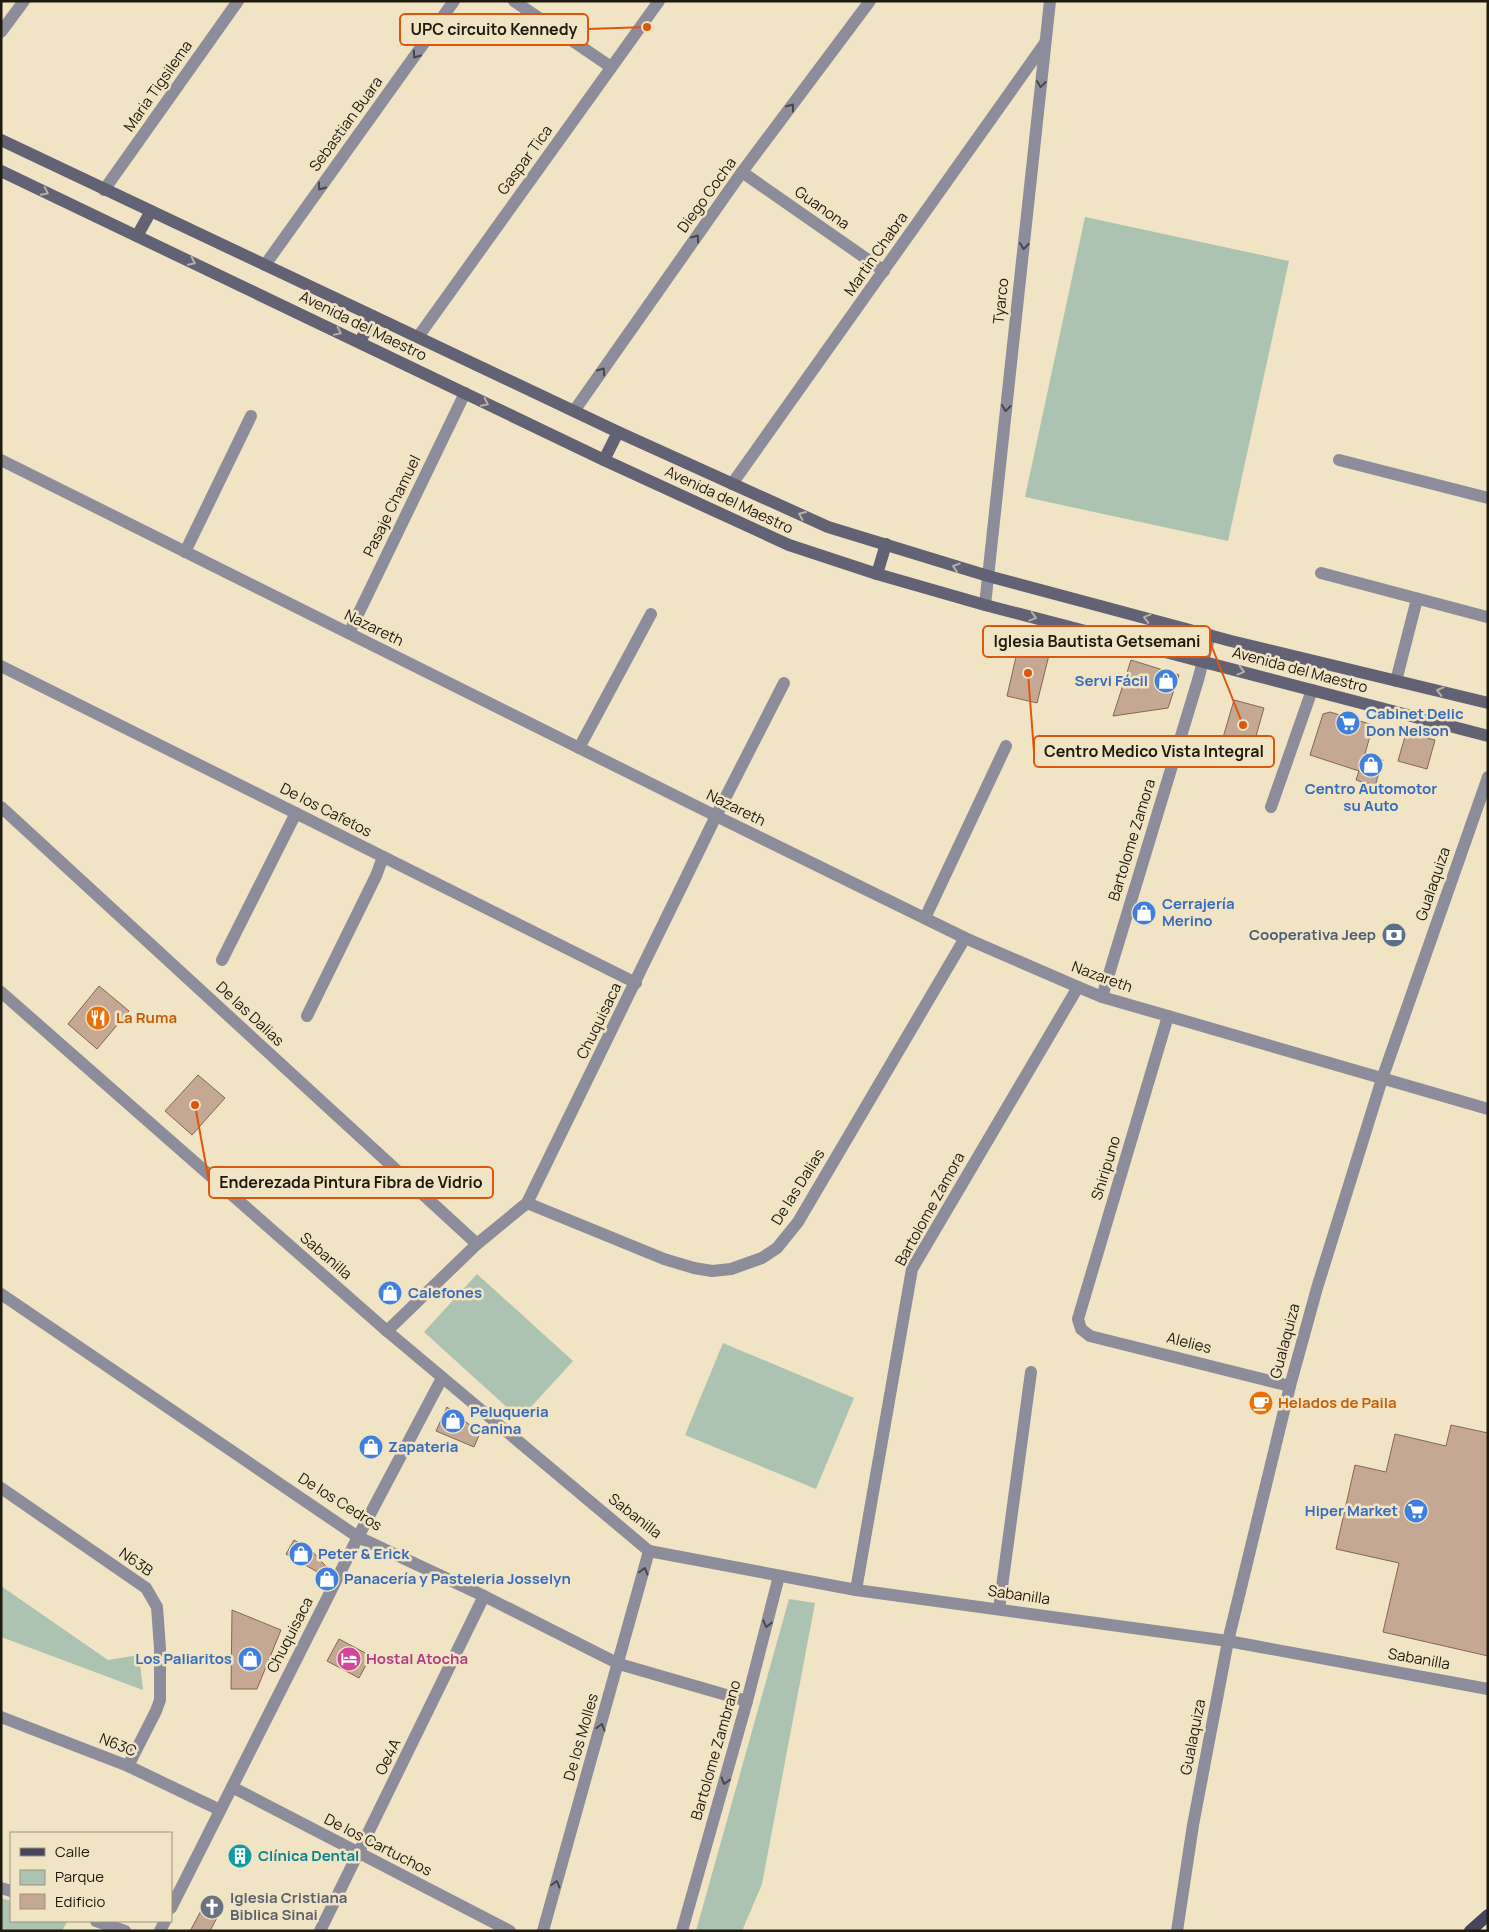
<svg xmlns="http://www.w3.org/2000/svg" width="1489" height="1932" font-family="Manrope,sans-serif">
<rect width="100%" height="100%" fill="#f1e4c4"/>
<!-- green -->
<g fill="#abc3b0">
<polygon points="1085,217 1289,261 1228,541 1025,497"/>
<polygon points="477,1274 573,1361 520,1419 424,1332"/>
<polygon points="723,1343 854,1398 816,1489 685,1435"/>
<polygon points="1,1586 108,1660 139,1655 143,1690 1,1637"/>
<polygon points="789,1599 815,1603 762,1884 742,1931 696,1931"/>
<polygon points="1,1898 11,1901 11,1921 67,1922 62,1931 1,1931"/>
</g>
<!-- building -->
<g fill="#c5a894" stroke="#826755">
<polygon points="1019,644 1050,651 1037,703 1007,696"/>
<polygon points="1131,660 1179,675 1168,708 1113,716"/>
<polygon points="1234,700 1264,708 1252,750 1222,741"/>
<polygon points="1330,712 1373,725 1365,754 1383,760 1375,786 1356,780 1359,771 1310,755 1323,714"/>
<polygon points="1406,733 1435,740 1427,769 1398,761"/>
<polygon points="99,986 129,1011 97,1049 68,1024"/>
<polygon points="198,1075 225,1098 192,1135 165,1111"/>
<polygon points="447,1407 480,1433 474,1447 436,1431"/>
<polygon points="1451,1425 1488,1433 1488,1656 1383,1632 1399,1563 1336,1549 1355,1465 1386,1472 1395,1434 1446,1446"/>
<polygon points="294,1540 311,1550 331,1572 328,1578 286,1554"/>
<polygon points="232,1610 281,1630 257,1689 231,1689"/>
<polygon points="339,1639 371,1656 359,1678 327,1661"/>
<polygon points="208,1898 223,1906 210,1931 190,1931"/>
</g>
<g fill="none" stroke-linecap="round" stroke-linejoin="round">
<!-- minor -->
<g stroke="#8d8c9a" stroke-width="12">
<polyline points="514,1 611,67"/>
<polyline points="1,32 24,1"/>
<polyline points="742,172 884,271"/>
<polyline points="104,190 238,1"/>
<polyline points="265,265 454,1"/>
<polyline points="418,337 659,1"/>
<polyline points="574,411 742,172 870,1"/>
<polyline points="1,460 716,816 965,938 1078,987 1102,997 1168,1016 1488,1109"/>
<polyline points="1339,460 1488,498"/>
<polyline points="732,484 1045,43"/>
<polyline points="185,552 251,416"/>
<polyline points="1321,573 1487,617"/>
<polyline points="349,633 465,393"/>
<polyline points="1,666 636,983"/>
<polyline points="1396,681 1417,599"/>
<polyline points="579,748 651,614"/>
<polyline points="1,807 477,1244"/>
<polyline points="1271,807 1312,690"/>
<polyline points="925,918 1006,746"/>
<polyline points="222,960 296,813"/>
<polyline points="1,992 387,1331 649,1551 856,1590 1228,1641 1488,1689"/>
<polyline points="1102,997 1198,680 1210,635"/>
<polyline points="307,1016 376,876 383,857"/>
<polyline points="1168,1016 1078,1319 1081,1329 1090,1336 1290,1386"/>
<polyline points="527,1203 664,1259 694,1268 712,1271 731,1269 762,1258 777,1248 798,1222 965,938"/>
<polyline points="1,1294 358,1537 484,1596 619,1664 747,1701"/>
<polyline points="387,1331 477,1244 527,1203 716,816 784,683"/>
<polyline points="1,1488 146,1588 157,1607 160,1648 160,1700 156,1711 128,1766"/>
<polyline points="856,1590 912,1269 1078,987"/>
<polyline points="999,1609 1031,1372"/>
<polyline points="1,1717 128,1766 220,1810"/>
<polyline points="232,1787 510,1931"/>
<polyline points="1,1888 11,1891"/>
<polyline points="171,1908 358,1537 442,1378"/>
<polyline points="96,1921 125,1931"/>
<polyline points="160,1931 165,1921"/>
<polyline points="320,1931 484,1596"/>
<polyline points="543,1931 649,1551"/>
<polyline points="682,1931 747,1701 779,1576"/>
</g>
<!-- tertiary -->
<g stroke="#8d8c9a" stroke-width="12">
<polyline points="985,605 1050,1"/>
<polyline points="1177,1931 1193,1825 1228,1641 1290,1386 1317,1288 1382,1079 1488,777"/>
</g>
<!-- secondary -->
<g stroke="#636275" stroke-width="12">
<polyline points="1,140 618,432 828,527 988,576 1231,641 1488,703"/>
<polyline points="1,171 604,460 789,545 877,574 985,605 1488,736"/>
<polyline points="137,236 151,211"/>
<polyline points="360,342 373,316"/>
<polyline points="604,460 618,432"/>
<polyline points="877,574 886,544"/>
</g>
<!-- primary -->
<polyline stroke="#46455b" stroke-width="12" points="1470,1931 1488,1915"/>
</g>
<!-- one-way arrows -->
<defs><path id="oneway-chevron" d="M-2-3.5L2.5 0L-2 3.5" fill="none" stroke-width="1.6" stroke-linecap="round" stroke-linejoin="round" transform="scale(1.25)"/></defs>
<g stroke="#4a4846">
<use href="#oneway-chevron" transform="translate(416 55) rotate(126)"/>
<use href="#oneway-chevron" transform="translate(1041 84) rotate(96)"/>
<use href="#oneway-chevron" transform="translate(791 107) rotate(-53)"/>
<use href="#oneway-chevron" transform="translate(321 187) rotate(126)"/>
<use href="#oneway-chevron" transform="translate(696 238) rotate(-55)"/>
<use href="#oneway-chevron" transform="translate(1024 246) rotate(96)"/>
<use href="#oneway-chevron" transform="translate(602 371) rotate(-55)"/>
<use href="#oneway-chevron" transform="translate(1006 408) rotate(96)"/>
<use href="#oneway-chevron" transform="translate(644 1571) rotate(-75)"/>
<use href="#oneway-chevron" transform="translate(767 1624) rotate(104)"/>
<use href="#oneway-chevron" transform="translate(601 1727) rotate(-74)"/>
<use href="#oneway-chevron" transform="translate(725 1781) rotate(106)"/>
<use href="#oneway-chevron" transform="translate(556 1884) rotate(-74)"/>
</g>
<g stroke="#b8b0a4">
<use href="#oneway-chevron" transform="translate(45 192) rotate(26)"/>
<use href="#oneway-chevron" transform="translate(192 262) rotate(26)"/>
<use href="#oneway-chevron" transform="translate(338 332) rotate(26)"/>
<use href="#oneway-chevron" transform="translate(485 403) rotate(26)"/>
<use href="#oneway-chevron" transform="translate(802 515) rotate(-156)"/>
<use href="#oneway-chevron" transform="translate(956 567) rotate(-162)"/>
<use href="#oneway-chevron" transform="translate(1033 617) rotate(15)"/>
<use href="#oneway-chevron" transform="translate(1147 618) rotate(-165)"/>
<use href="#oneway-chevron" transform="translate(1241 671) rotate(15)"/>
<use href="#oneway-chevron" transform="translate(1440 691) rotate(-166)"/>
</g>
<!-- icons -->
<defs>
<symbol id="shop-disc" viewBox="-11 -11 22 22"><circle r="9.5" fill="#3f7fe0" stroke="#f1e4c4"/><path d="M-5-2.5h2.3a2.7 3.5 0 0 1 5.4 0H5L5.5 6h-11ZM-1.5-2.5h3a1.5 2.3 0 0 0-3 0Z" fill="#fff"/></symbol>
<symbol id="supermarket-disc" viewBox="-11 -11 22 22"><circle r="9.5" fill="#3f7fe0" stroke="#f1e4c4"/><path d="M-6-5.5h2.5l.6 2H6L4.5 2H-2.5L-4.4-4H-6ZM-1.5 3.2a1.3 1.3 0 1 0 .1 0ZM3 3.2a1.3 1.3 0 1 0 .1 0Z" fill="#fff"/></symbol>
<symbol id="bank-disc" viewBox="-11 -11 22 22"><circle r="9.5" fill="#5c6f8a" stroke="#f1e4c4"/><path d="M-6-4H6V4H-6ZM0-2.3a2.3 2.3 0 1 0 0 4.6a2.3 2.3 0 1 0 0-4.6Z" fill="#fff"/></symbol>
<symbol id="restaurant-disc" viewBox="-11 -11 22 22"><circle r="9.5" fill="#e8710a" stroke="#f1e4c4"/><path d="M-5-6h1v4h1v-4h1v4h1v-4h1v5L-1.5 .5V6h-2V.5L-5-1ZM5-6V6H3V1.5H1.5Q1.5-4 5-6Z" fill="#fff"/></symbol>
<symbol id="cafe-disc" viewBox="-11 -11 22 22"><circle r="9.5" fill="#e8710a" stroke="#f1e4c4"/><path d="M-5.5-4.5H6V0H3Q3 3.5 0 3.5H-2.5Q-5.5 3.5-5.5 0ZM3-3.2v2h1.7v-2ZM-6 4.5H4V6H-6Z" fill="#fff"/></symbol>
<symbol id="hotel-disc" viewBox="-11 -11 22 22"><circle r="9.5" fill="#d1479c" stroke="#f1e4c4"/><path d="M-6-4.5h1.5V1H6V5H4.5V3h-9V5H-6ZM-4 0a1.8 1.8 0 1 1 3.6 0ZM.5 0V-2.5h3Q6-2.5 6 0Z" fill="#fff"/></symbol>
<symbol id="building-disc" viewBox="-11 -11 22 22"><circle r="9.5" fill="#0f9aa8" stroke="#f1e4c4"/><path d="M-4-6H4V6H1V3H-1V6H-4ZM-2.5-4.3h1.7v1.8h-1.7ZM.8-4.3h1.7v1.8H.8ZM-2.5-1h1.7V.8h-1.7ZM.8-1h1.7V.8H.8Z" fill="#fff"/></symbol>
<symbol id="church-disc" viewBox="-11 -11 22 22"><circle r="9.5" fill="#6b7280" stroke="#f1e4c4"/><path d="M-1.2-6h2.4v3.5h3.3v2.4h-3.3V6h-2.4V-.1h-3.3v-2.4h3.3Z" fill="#fff"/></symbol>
</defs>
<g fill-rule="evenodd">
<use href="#shop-disc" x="1152" y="667" width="28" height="28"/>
<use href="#supermarket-disc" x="1334" y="709" width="28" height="28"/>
<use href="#shop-disc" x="1357" y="751" width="28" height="28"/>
<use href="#shop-disc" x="1130" y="899" width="28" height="28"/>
<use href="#bank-disc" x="1380" y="921" width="28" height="28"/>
<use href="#restaurant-disc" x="84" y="1004" width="28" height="28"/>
<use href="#shop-disc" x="376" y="1279" width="28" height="28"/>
<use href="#cafe-disc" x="1247" y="1389" width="28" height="28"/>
<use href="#shop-disc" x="439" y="1407" width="28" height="28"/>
<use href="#shop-disc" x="357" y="1433" width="28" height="28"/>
<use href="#supermarket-disc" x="1402" y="1497" width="28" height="28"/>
<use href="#shop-disc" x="287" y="1540" width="28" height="28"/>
<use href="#shop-disc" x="313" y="1565" width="28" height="28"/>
<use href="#shop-disc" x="236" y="1645" width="28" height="28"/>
<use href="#hotel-disc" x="335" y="1645" width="28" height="28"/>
<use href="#building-disc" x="226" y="1842" width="28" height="28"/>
<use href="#church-disc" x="198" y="1893" width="28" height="28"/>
</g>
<g text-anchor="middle" stroke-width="5" stroke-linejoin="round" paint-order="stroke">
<!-- street labels -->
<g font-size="15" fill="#1e1a0e" stroke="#f1e4c4">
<text transform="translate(158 86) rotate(-55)" y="5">Maria Tigsilema</text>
<text transform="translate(346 124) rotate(-54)" y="5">Sebastian Buara</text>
<text transform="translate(525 160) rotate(-54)" y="5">Gaspar Tica</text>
<text transform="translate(707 195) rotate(-54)" y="5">Diego Cocha</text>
<text transform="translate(822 208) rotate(35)" y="5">Guanona</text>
<text transform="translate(876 254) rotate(-55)" y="5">Martin Chabra</text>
<text transform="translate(1001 301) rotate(-84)" y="5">Tyarco</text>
<text transform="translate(363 326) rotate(26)" y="5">Avenida del Maestro</text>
<text transform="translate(729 500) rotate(25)" y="5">Avenida del Maestro</text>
<text transform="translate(392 506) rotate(-64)" y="5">Pasaje Chamuel</text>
<text transform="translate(374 628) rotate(26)" y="5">Nazareth</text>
<text transform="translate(1300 670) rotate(15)" y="5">Avenida del Maestro</text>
<text transform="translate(736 808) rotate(26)" y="5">Nazareth</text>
<text transform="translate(326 810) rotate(27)" y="5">De los Cafetos</text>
<text transform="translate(1132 840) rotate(-73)" y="5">Bartolome Zamora</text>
<text transform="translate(1433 884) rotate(-71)" y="5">Gualaquiza</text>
<text transform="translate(1102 977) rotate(20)" y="5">Nazareth</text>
<text transform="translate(250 1014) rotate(43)" y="5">De las Dalias</text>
<text transform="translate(599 1021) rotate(-64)" y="5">Chuquisaca</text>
<text transform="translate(1106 1168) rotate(-73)" y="5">Shiripuno</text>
<text transform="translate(798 1187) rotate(-58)" y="5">De las Dalias</text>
<text transform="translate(930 1209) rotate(-61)" y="5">Bartolome Zamora</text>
<text transform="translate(326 1256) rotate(41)" y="5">Sabanilla</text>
<text transform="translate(1285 1341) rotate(-75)" y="5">Gualaquiza</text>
<text transform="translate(1189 1343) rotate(14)" y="5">Alelies</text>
<text transform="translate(340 1502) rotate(32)" y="5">De los Cedros</text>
<text transform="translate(635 1516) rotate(38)" y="5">Sabanilla</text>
<text transform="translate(136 1562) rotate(35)" y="5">N63B</text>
<text transform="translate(1019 1595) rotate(8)" y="5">Sabanilla</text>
<text transform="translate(290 1635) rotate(-63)" y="5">Chuquisaca</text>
<text transform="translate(1419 1659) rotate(10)" y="5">Sabanilla</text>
<text transform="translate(581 1737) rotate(-74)" y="5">De los Molles</text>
<text transform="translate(1193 1737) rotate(-79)" y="5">Gualaquiza</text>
<text transform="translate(118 1745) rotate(22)" y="5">N63C</text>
<text transform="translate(716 1750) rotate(-74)" y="5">Bartolome Zambrano</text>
<text transform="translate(388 1757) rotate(-64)" y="5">Oe4A</text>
<text transform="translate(378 1845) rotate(27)" y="5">De los Cartuchos</text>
</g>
<!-- shop labels -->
<g font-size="15" font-weight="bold" fill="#366cbe" stroke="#f1e4c4" text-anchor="start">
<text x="1148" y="686" text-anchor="end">Servi Fácil</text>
<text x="1366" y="719">Cabinet Delic<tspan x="1366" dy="17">Don Nelson</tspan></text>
<text x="1371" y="794" text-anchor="middle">Centro Automotor<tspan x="1371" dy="17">su Auto</tspan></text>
<text x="1162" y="909">Cerrajería<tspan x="1162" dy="17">Merino</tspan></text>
<text x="408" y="1298">Calefones</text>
<text x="470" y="1417">Peluqueria<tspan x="470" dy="17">Canina</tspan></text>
<text x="388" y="1452">Zapateria</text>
<text x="1398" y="1516" text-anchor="end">Hiper Market</text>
<text x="318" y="1559">Peter &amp; Erick</text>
<text x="344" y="1584">Panacería y Pasteleria Josselyn</text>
<text x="232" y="1664" text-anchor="end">Los Paliaritos</text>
</g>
<!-- service labels -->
<g font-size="15" font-weight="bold" fill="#4e5e75" stroke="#f1e4c4" text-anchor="end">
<text x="1376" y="940">Cooperativa Jeep</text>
</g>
<!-- food labels -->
<g font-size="15" font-weight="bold" fill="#c56008" stroke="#f1e4c4" text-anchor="start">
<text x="116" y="1023">La Ruma</text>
<text x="1278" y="1408">Helados de Paila</text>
</g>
<!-- hotel labels -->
<g font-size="15" font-weight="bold" fill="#b23c85" stroke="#f1e4c4" text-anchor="start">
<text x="366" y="1664">Hostal Atocha</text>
</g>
<!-- culture labels -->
<g font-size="15" font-weight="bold" fill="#0d838f" stroke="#f1e4c4" text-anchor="start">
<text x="258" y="1861">Clínica Dental</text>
</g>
<!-- worship labels -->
<g font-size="15" font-weight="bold" fill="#5b616d" stroke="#f1e4c4" text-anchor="start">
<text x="230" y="1903">Iglesia Cristiana<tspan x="230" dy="17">Biblica Sinai</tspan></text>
</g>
</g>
<!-- callouts -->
<path fill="none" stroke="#de560c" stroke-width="2" d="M647 27L588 29M1243 725L1210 642M1028 673L1034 752M195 1105L209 1182"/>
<g fill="#de560c" stroke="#f1e4c4" stroke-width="2">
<circle cx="647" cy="27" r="5"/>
<circle cx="1243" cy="725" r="5"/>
<circle cx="1028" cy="673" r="5"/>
<circle cx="195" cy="1105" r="5"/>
</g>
<g fill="#f1e4c4" stroke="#de560c" stroke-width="2">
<rect x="400" y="14" width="188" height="31" rx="5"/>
<rect x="983" y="626" width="227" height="31" rx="5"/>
<rect x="1034" y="736" width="240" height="31" rx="5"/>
<rect x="209" y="1167" width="284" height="31" rx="5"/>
</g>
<g font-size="16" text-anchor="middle" font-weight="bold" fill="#1e1a0e">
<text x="494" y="35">UPC circuito Kennedy</text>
<text x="1097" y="647">Iglesia Bautista Getsemani</text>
<text x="1154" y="757">Centro Medico Vista Integral</text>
<text x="351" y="1188">Enderezada Pintura Fibra de Vidrio</text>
</g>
<!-- border -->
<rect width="1489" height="1932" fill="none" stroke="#1e1a0e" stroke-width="5"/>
<!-- legend -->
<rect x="10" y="1832" width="162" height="90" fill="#f1e4c4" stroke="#9d937b"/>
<rect x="20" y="1848" width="25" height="8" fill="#46455b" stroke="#9d937b"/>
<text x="55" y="1857" font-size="15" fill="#1e1a0e">Calle</text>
<rect x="20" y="1870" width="25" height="15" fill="#abc3b0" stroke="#9d937b"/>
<text x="55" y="1882" font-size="15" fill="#1e1a0e">Parque</text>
<rect x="20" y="1894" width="25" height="15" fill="#c5a894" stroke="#9d937b"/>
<text x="55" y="1907" font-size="15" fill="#1e1a0e">Edificio</text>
</svg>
